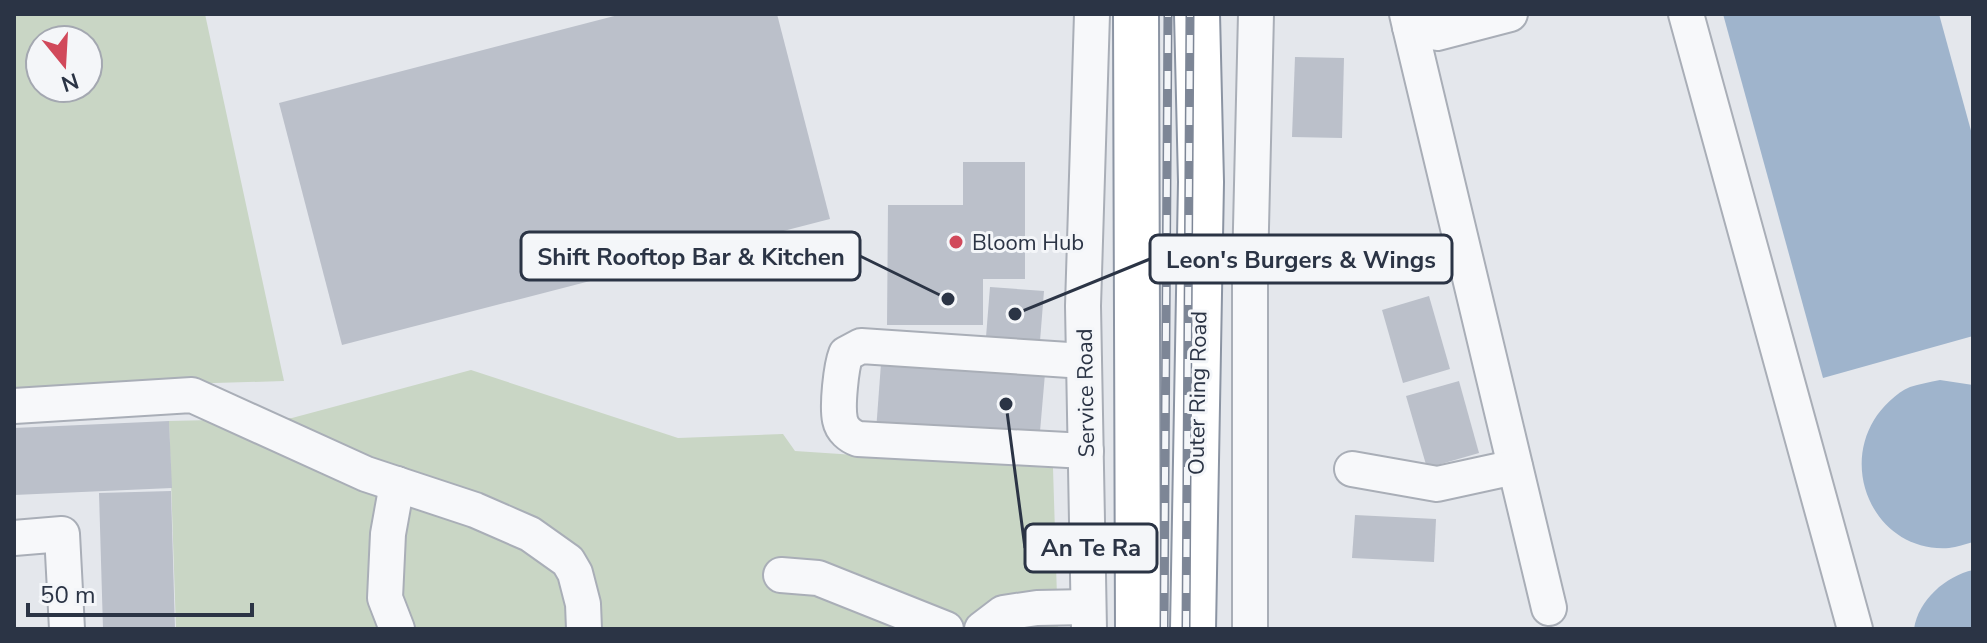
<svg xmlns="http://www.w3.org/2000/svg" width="1987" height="643" font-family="'Nunito Sans',sans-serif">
<rect width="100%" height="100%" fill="#e4e7ec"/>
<!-- green -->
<g fill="#c9d6c5" fill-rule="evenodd">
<path d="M14,14h191l79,367 -270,8zM40,40h48v48h-48z"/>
<polygon points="471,370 678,438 783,434 795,451 1053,468 1058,629 176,629 169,421 292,418"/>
</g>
<!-- water -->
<g fill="#9fb4cc">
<polygon points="1723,14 1939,14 1973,138 1973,336 1823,378"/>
<path d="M1940,380l33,5v157c-8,2 -16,5 -24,6 -69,5 -109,-72 -75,-128 8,-13 22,-27 36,-33 9,-3 20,-5 30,-7z"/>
<path d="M1973,570v59h-59c4,-29 32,-53 59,-59z"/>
</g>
<!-- building -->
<g fill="#bbc0ca">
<polygon points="622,14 777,14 830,219 342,345 279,103"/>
<polygon points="1295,57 1344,58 1342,138 1292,137"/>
<polygon points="963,162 1025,162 1025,279 983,279 983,325 887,325 888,205 963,205"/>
<polygon points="990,287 1044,291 1040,341 986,337"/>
<polygon points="1429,296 1450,369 1403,383 1382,310"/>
<polygon points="882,350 1046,362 1039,443 876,431"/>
<polygon points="1459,381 1479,453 1427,468 1406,396"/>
<polygon points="169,421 172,488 14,495 14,428"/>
<polygon points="171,491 175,629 103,629 99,493"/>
<polygon points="1355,515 1436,519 1434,562 1352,558"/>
</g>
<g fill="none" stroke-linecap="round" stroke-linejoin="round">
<defs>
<g id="minor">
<polyline points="1407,14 1410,27 1437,33 1510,14"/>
<polyline points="1686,14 1855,629"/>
<polyline points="1410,27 1549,608"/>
<path d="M1084,361l-223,-15 -15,8c-5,13 -9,52 -6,66 2,10 10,16 18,19l228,12"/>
<polyline points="14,406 192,395 366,474 475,510 530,534 568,561 575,573 583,604 584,629"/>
<polyline points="1352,469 1437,484 1515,467"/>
<polyline points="397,484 388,534 385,598 397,629"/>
<polyline points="14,538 62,534 67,629"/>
<polyline points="781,575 818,578 946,629"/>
<polyline points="982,629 1003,613 1037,608 1088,607"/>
<polyline points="1089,629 1083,306 1092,14"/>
<polyline points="1250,629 1250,270 1256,14"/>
</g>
<g id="highway">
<polyline points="1136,14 1138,629"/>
<polyline points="1193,629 1201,182 1197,14"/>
</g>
</defs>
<!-- minor casing -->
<use href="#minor" stroke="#a9aeb7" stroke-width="38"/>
<!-- highway casing -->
<use href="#highway" stroke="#8b94a3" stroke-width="48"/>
<!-- minor -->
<use href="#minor" stroke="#f7f8fa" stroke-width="34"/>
<!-- highway -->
<use href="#highway" stroke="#fff" stroke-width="44"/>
<defs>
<g id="rail">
<polyline points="1164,629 1168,14"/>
<polyline points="1186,629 1190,14"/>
</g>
</defs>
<!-- rail casing -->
<use href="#rail" stroke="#7d8696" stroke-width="9"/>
<!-- rail -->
<use href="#rail" stroke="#f4f6f9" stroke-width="6" stroke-dasharray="18" stroke-linecap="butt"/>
</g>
<!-- markers -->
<circle fill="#d1495b" stroke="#f4f6f9" stroke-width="3" cx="956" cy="242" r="8"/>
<g text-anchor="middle" stroke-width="6" stroke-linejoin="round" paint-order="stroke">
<!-- poi labels -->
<g font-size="22" fill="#2b3445" stroke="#f4f6f9" text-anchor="start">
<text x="972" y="250">Bloom Hub</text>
</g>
<!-- street labels -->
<g font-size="22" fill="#2b3445" stroke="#f4f6f9">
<text transform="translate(1085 393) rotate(-91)" y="8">Service Road</text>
<text transform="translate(1197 393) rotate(-89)" y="8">Outer Ring Road</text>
</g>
</g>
<!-- callouts -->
<path fill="none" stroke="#2b3445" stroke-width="3" d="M948 299L860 256M1015 314L1150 259M1006 404L1025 548"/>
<g fill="#2b3445" stroke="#f4f6f9" stroke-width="3">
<circle cx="948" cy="299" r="8"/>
<circle cx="1015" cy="314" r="8"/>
<circle cx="1006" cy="404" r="8"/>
</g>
<g fill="#f4f6f9" stroke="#2b3445" stroke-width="3">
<rect x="521" y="232" width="339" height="48" rx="8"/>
<rect x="1150" y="235" width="302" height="48" rx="8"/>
<rect x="1025" y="524" width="132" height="48" rx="8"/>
</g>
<g font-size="24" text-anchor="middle" font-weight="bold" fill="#2b3445">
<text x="691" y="265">Shift Rooftop Bar &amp; Kitchen</text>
<text x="1301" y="268">Leon's Burgers &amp; Wings</text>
<text x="1091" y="556">An Te Ra</text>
</g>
<!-- border -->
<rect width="1987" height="643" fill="none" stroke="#2b3445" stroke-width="32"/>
<!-- north arrow -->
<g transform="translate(64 64) rotate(162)"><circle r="38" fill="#f4f6f9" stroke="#a4a8b1" stroke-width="2"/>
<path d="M0-6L14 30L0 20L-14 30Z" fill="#d1495b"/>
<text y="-12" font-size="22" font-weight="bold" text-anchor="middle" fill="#2b3445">N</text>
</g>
<!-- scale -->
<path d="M28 603v12h224v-12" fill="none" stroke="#2b3445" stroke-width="4"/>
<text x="40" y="603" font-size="24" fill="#2b3445" stroke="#f4f6f9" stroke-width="6" paint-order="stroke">50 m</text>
</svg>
